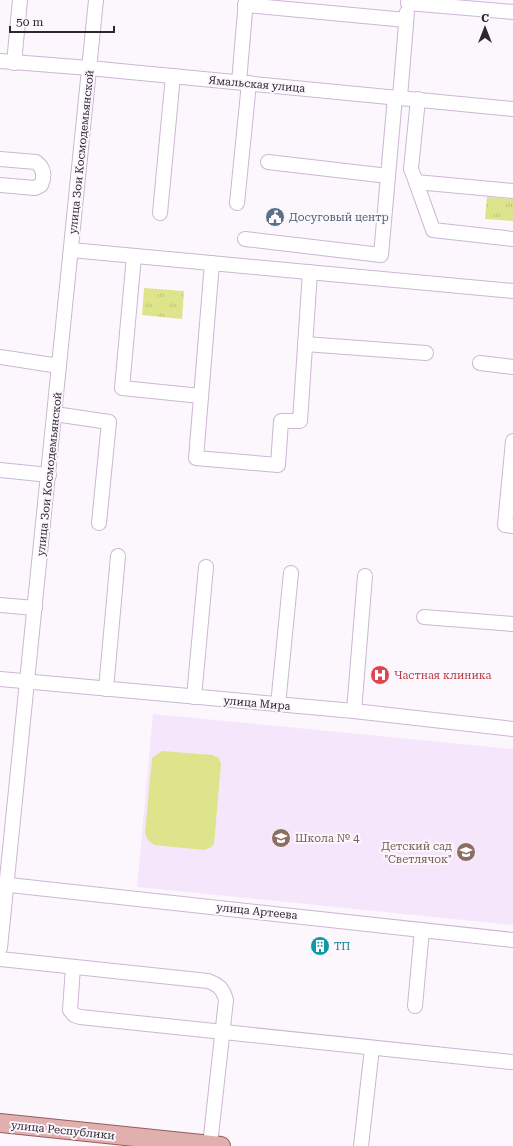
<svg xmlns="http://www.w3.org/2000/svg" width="513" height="1146" font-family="'Roboto Serif',serif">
<defs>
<pattern id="park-tufts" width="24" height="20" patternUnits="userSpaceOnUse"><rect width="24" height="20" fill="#dee48b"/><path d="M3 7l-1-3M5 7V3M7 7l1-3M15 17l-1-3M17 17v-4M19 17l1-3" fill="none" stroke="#bfc378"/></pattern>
</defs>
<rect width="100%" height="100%" fill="#fbf7fd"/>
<!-- built -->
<polygon fill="#f6e6fb" points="153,714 513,749 513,925 137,887"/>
<!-- grass -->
<polygon fill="#dee48b" points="162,751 212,755 219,758 221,764 214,844 210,848 204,850 154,845 148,840 145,833 152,758"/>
<!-- park -->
<g fill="url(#park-tufts)">
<polygon points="487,197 513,199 513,221 485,219"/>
<polygon points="144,288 184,291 182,319 142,315"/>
</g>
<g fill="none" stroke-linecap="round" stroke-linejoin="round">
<defs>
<g id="minor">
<polyline points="408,3 513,12"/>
<polyline points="245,5 406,20"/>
<polyline points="0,61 89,68 513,109"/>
<polyline points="14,63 20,0"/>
<polyline points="239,82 246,0"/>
<polyline points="400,97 407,12"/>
<polyline points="418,99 411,169 416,182 513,191"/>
<path d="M0,159l36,3c8,6 9,14 5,23l-6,3 -35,-3"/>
<polyline points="268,162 388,176"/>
<polyline points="416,182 433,230 513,239"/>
<polyline points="237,203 249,83"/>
<polyline points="160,213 173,76"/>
<polyline points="245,239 381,255 395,97"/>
<polyline points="71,250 513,291"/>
<polyline points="134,256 122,388 201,396"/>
<polyline points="212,263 196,458 278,465 281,421 300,421 310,272"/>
<polyline points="305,344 426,353"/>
<polyline points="0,357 59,366"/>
<polyline points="480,363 513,367"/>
<polyline points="55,414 109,422 99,523"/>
<polyline points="513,441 505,525 513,526"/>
<polyline points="0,470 49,475"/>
<polyline points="0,605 35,608"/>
<polyline points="424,617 513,624"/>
<polyline points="0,679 354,711 513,729"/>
<polyline points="106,689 118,556"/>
<polyline points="194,697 206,567"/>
<polyline points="278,705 291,573"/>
<polyline points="354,711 365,576"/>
<polyline points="0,884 513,940"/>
<polyline points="0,948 96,0"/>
<path d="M0,959l208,22c11,4 15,8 18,19l-16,145"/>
<polyline points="73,967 70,1010 74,1015 80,1017 511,1062"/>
<polyline points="415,1006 422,930"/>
<polyline points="361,1146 372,1048"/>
</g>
<polyline id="major" points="0,1123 221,1146"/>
</defs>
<!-- minor casing -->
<use href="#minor" stroke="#cdb7d2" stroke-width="16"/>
<!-- major casing -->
<use href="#major" stroke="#965c5e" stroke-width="20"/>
<!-- minor -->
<use href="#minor" stroke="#fff" stroke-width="14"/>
<!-- major -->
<use href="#major" stroke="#e1afad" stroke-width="18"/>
</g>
<!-- icons -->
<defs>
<symbol id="civic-disc" viewBox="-11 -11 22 22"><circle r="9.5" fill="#5c6f8a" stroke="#fbf7fd"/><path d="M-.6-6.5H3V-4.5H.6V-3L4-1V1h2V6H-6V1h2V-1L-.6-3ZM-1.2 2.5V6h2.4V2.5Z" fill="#fff"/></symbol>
<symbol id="hospital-disc" viewBox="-11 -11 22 22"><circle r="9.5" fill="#e0444e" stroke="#fbf7fd"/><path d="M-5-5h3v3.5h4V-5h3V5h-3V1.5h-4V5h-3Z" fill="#fff"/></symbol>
<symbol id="school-disc" viewBox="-11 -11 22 22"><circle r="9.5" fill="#8d6e63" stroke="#fbf7fd"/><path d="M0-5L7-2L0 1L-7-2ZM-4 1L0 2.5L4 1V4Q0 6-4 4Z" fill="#fff"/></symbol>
<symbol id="building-disc" viewBox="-11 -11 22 22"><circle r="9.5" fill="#0f9aa8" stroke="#fbf7fd"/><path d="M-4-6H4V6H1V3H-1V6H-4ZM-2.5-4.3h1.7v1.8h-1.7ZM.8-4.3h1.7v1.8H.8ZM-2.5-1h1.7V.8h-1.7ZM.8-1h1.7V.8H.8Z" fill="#fff"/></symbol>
</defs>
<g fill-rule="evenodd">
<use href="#civic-disc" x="264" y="206" width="22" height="22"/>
<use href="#hospital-disc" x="369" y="664" width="22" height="22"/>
<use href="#school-disc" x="270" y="827" width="22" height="22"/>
<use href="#school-disc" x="455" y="841" width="22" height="22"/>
<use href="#building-disc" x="309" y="935" width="22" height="22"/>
</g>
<g text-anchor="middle" stroke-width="4" stroke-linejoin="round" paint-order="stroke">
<!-- street labels -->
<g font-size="11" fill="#2f2631" stroke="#fbf7fd">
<text transform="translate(257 84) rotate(5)" y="4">Ямальская улица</text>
<text transform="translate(81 152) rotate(-84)" y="4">улица Зои Космодемьянской</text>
<text transform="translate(49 474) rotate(-84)" y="4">улица Зои Космодемьянской</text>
<text transform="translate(257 703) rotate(5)" y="4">улица Мира</text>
<text transform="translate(257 911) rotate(6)" y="4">улица Артеева</text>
<text transform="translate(63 1130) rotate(6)" y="4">улица Республики</text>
</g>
<!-- service labels -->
<g font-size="11" fill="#4e5e75" stroke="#fbf7fd" text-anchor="start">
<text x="289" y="221">Досуговый центр</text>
</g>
<!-- health labels -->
<g font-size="11" fill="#be3a42" stroke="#fbf7fd" text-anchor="start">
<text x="394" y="679">Частная клиника</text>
</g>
<!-- education labels -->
<g font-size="11" fill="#785e54" stroke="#fbf7fd" text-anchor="start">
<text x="295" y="842">Школа № 4</text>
<text x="452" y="850" text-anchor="end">Детский сад<tspan x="452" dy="13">"Светлячок"</tspan></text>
</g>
<!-- culture labels -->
<g font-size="11" fill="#0d838f" stroke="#fbf7fd" text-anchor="start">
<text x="334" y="950">ТП</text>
</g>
</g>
<!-- north arrow -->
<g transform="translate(485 28)" stroke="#fbf7fd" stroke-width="3" paint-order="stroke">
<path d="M0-3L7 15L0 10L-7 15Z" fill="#2f2631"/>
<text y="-6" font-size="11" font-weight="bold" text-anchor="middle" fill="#2f2631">С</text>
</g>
<!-- scale -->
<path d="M10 26v6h104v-6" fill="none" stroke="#2f2631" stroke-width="2"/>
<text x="16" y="26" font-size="12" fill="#2f2631" stroke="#fbf7fd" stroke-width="3" paint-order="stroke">50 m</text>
</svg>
